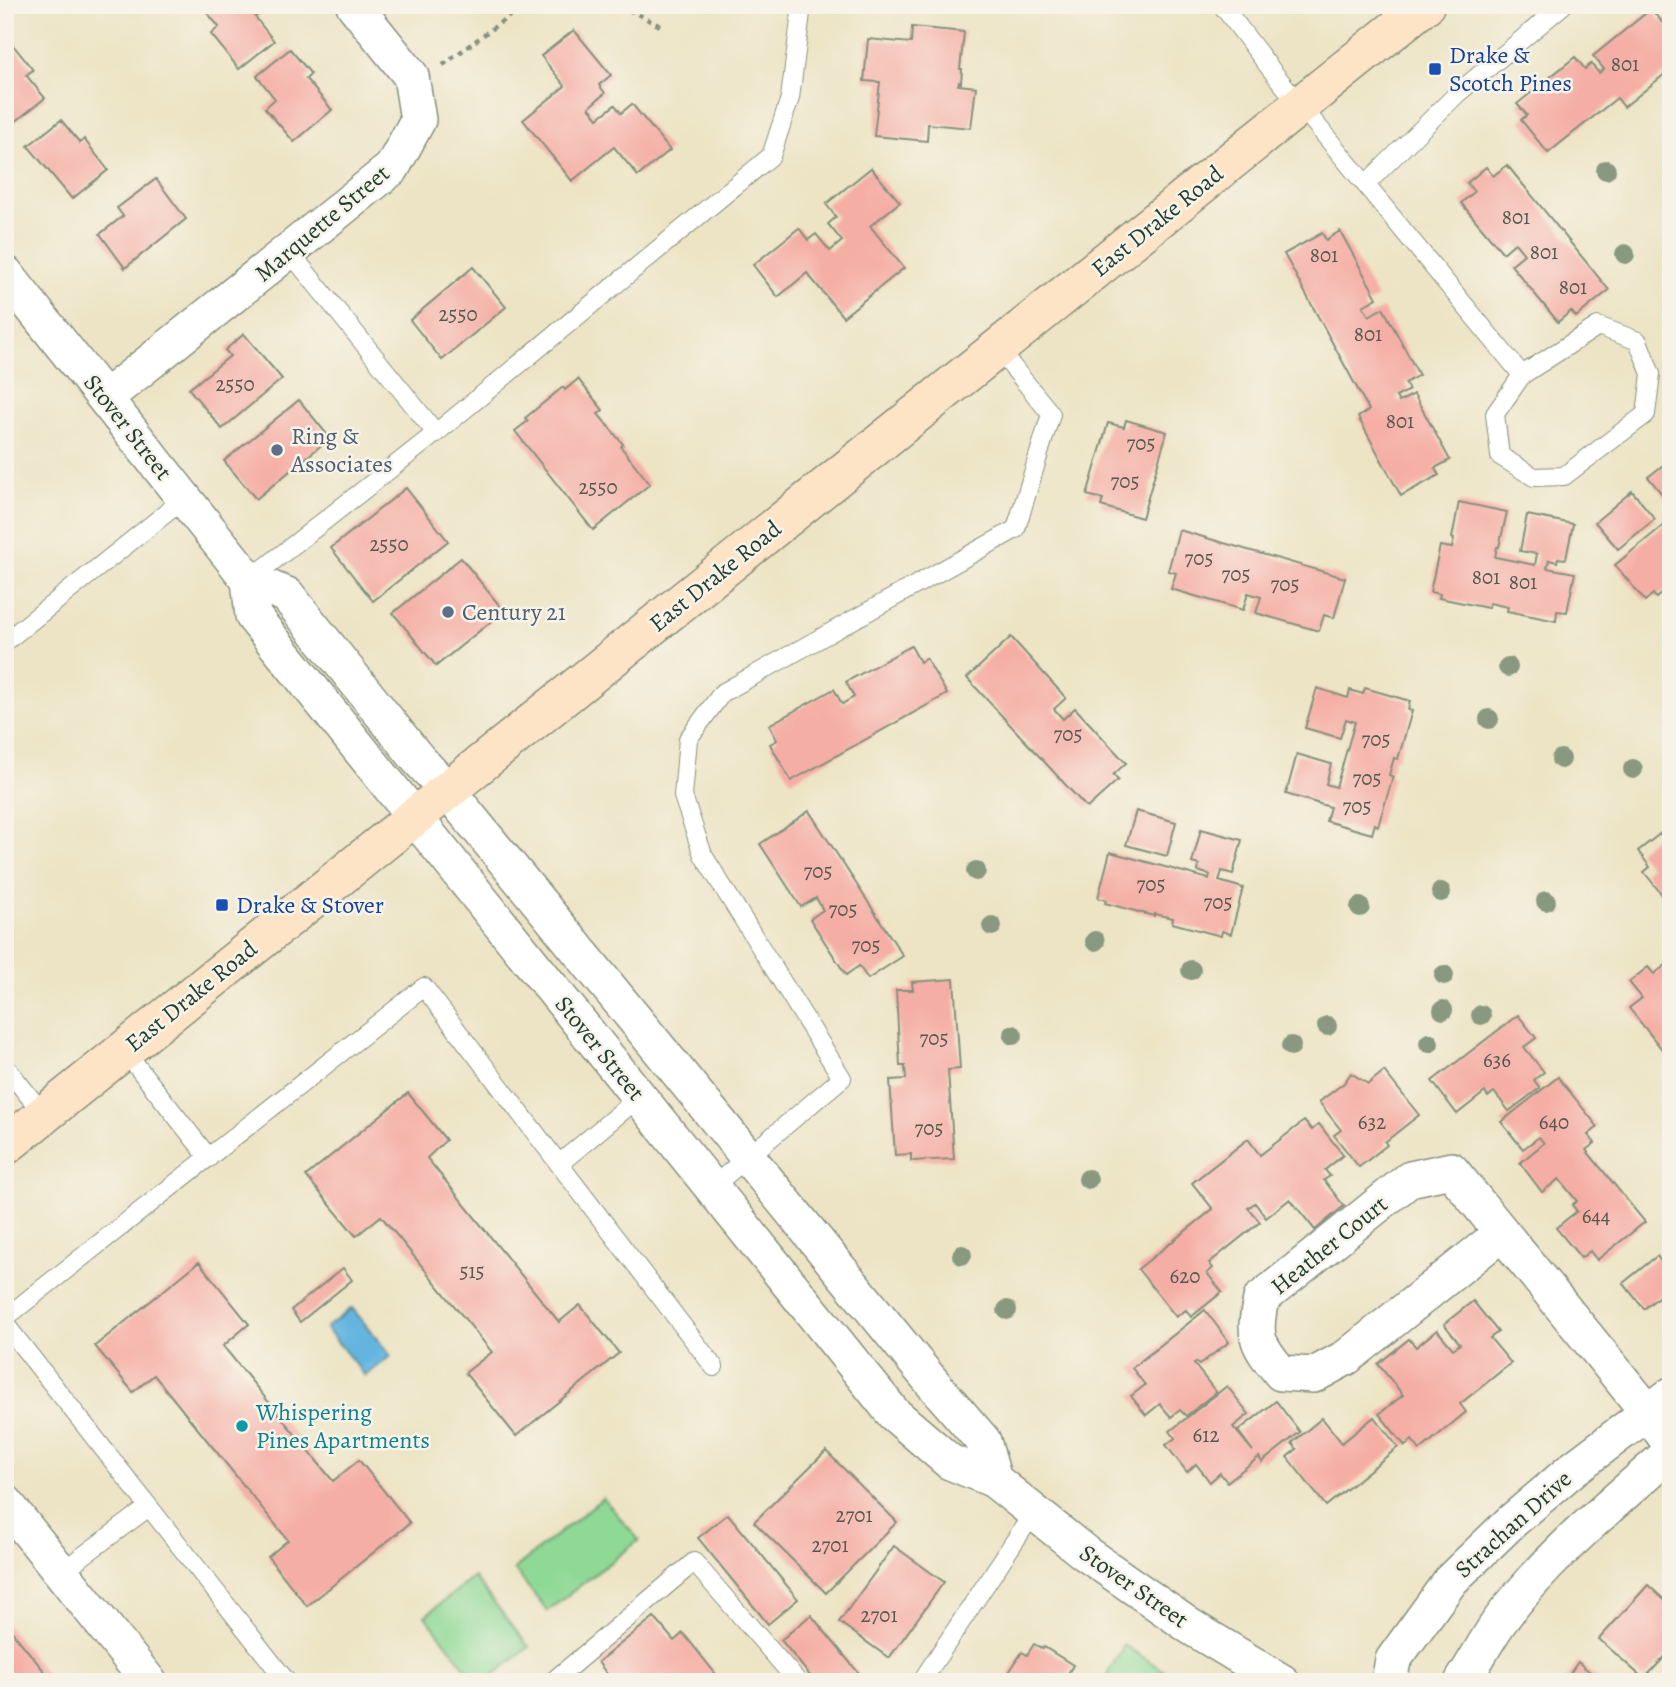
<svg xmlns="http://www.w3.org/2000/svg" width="1676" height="1687" font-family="Alegreya,serif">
<rect width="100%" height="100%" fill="#f7f3e8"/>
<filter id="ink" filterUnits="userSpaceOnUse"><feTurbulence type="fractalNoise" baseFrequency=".0143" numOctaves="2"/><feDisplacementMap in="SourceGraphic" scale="14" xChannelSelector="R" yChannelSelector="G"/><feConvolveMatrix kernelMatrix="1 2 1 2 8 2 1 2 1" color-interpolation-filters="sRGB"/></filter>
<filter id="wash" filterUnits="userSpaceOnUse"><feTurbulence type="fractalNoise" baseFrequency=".00686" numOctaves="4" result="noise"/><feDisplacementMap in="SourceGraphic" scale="28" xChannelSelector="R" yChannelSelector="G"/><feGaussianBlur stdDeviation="1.57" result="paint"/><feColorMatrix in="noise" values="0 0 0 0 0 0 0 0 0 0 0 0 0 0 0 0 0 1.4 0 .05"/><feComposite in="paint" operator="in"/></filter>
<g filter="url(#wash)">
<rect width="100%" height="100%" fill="#ede4c5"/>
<!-- green -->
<g fill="#8fd996" stroke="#578b65" stroke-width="2">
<polygon points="603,1498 639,1540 547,1611 514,1569"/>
<polygon points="474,1577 529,1647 485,1682 477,1682 425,1616"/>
<polygon points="1124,1645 1174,1677 1172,1682 1103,1682"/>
</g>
<!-- water -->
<polygon fill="#64b5df" stroke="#42798a" stroke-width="2" points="352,1308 391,1356 365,1376 326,1328"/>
<g id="blocks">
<!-- building -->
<g fill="#f5aea5">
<polygon points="201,5 256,5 262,12 255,17 274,41 239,69 211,34 219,27"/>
<polygon points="1651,9 1662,22 1668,17 1671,21 1671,69 1624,107 1617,98 1548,153 1521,120 1527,115 1517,104 1575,57 1585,69 1591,64 1599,73 1604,69 1593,56"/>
<polygon points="912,27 964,32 960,69 962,69 961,83 959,82 958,85 976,87 971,128 928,124 927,141 874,136 880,82 864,81 868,39 911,43"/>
<polygon points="574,30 611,75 599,85 605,93 589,107 598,118 615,105 621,113 632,104 670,150 638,176 614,147 572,181 523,120 565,86 541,56"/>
<polygon points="5,35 33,70 26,75 45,98 11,125 5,118"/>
<polygon points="290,49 311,74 306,79 332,110 294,142 265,108 275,99 257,76"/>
<polygon points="61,120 80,143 84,139 108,170 72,199 28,146"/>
<polygon points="1507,165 1609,290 1576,317 1571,311 1558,322 1511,265 1524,254 1515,243 1503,253 1461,203 1474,192 1467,183 1486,167 1493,176"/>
<polygon points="871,168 900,202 870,226 904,268 843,317 807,273 778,297 753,265 799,228 808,240 816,234 830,251 842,241 828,224 836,217 826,204"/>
<polygon points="156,179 186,219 125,268 100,234 123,216 117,208"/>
<polygon points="1340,231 1377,298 1363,306 1369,316 1383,308 1419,375 1405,383 1409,390 1396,397 1399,402 1414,394 1450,460 1435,468 1439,475 1401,496 1358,417 1369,410 1284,254 1322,233 1326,240"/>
<polygon points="473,267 506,307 442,360 410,320"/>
<polygon points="244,334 282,379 222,429 189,389 230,356 225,350"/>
<polygon points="578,379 603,410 598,414 623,444 621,447 650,484 593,530 515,431 528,421 525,418 563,387 565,390"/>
<polygon points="299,400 330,438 256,499 224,461"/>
<polygon points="1126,420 1167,432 1142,518 1101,506 1103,499 1087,495 1108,423 1124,427"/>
<polygon points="1671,459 1671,505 1648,477"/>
<polygon points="406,488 448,541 373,601 331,548"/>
<polygon points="1632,491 1655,519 1618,549 1595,522"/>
<polygon points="1459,502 1507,512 1499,547 1497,547 1495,557 1535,565 1537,554 1520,551 1527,515 1573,524 1566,559 1558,558 1557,562 1549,560 1547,568 1575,573 1567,612 1557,611 1556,621 1507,611 1508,607 1489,603 1488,608 1439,598 1440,594 1430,592 1440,546 1452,548 1454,539 1452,538"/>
<polygon points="1671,519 1671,585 1656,598 1653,594 1645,601 1615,565"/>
<polygon points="1179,530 1345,578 1334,618 1324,615 1319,631 1256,613 1261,597 1248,593 1243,610 1171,589 1176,573 1168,571"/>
<polygon points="461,558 504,611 436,666 393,613"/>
<polygon points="1011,637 1066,698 1054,709 1063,719 1075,708 1126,763 1113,775 1118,780 1087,808 967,678"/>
<polygon points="911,646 920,662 926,658 947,694 791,781 770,744 777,740 769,725 834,689 842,704 854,697 846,682"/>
<polygon points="1317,688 1348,698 1350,690 1363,694 1365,688 1410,701 1408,710 1412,711 1398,759 1394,758 1389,775 1393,777 1378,826 1375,824 1372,834 1326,821 1330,807 1286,794 1297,754 1331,764 1326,784 1336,787 1355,722 1346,719 1340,738 1305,728"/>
<polygon points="809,811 903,956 868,979 859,966 846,975 810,919 823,910 816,898 801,907 760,844"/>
<polygon points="1136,811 1176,822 1167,856 1126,845"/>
<polygon points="1671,825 1671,906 1644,872 1650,867 1638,851"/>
<polygon points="1201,829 1242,840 1233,874 1222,871 1219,881 1243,888 1231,934 1222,931 1221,936 1172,923 1173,918 1155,914 1154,916 1105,903 1106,900 1098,898 1110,852 1209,879 1210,875 1198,871 1199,865 1192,863"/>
<polygon points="1671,961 1671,1056 1669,1058 1629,1008 1642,998 1629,982 1648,967 1654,974"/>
<polygon points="954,979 960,1069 948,1070 954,1159 911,1161 911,1154 895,1155 890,1080 906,1079 905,1066 900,1066 896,990 913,990 912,982"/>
<polygon points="1518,1015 1536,1038 1524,1047 1544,1072 1534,1080 1540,1088 1509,1111 1494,1092 1488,1097 1485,1092 1457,1114 1432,1081"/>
<polygon points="1384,1071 1419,1115 1385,1142 1387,1145 1359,1167 1334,1135 1341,1130 1319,1102 1344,1083 1351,1073 1368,1084"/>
<polygon points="1558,1077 1598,1127 1588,1135 1595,1143 1586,1150 1645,1222 1597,1260 1590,1251 1581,1258 1556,1228 1577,1211 1572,1205 1577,1201 1559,1179 1542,1192 1520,1163 1544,1143 1539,1137 1523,1149 1501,1122"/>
<polygon points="408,1093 446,1140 427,1158 559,1322 580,1305 619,1353 516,1436 465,1373 492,1352 381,1216 356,1236 306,1176"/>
<polygon points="1304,1121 1312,1130 1319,1124 1343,1155 1325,1170 1330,1176 1324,1180 1344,1206 1315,1230 1290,1199 1266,1218 1255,1203 1248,1208 1260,1222 1209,1263 1213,1268 1207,1273 1222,1292 1191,1317 1186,1310 1176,1317 1138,1269 1213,1209 1192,1183 1248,1139 1260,1155"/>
<polygon points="1671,1255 1671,1314 1661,1301 1668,1297 1664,1292 1644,1309 1623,1283 1657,1256 1662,1263"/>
<polygon points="199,1262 249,1324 223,1346 333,1481 359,1460 410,1523 307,1606 268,1557 288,1540 154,1375 133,1392 95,1346"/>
<polygon points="343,1268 352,1280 300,1322 291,1310"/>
<polygon points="1473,1301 1498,1332 1490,1338 1511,1363 1460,1404 1466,1412 1420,1450 1412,1440 1405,1446 1379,1414 1403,1395 1378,1364 1409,1339 1416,1347 1437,1330 1453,1349 1460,1344 1444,1324"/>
<polygon points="1205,1310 1229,1342 1199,1365 1196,1362 1194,1364 1216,1392 1186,1416 1180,1410 1171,1417 1160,1404 1146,1415 1131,1396 1145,1385 1132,1368"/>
<polygon points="1227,1386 1249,1414 1233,1427 1253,1451 1238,1431 1276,1401 1300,1432 1262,1462 1259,1457 1227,1482 1220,1473 1210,1482 1196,1464 1187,1472 1166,1445 1175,1438 1170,1431"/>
<polygon points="1374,1417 1398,1447 1326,1506 1287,1457 1297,1449 1292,1443 1322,1418 1342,1443"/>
<polygon points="826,1451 897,1522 826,1593 754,1522"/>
<polygon points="728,1514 798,1599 768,1624 698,1538"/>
<polygon points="894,1546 944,1582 889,1658 839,1622"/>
<polygon points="1648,1585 1671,1606 1671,1650 1644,1679 1599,1639"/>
<polygon points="811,1615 866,1682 815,1682 781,1640"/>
<polygon points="654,1617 674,1641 683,1633 722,1682 613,1682 598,1662"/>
<polygon points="5,1623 53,1682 5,1682"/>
<polygon points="1034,1644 1043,1649 1044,1647 1073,1665 1063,1682 1007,1682 1011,1676 1008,1674 1022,1652 1027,1655"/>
<polygon points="1578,1662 1602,1682 1564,1682"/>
</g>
</g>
</g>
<g filter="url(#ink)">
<use href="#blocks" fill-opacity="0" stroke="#86907c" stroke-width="2"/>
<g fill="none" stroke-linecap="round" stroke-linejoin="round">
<defs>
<g id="service">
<polyline points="1222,5 1273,72 1522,375"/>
<polyline points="1366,184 1458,93 1563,5"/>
<polyline points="289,251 436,433"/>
<polygon points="1598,326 1638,341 1651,374 1646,414 1564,476 1534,477 1500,456 1495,414 1522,375"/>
<polyline points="249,580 436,433 771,156 790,98 802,5"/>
<polyline points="5,642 185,498"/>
<polyline points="124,1050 209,1158"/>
<polyline points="5,1066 44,1115"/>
<polyline points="559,1164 639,1097"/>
<polyline points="712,1187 842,1078 703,855 683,796 688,739 722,693 1016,529 1051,414 998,349"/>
<polyline points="5,1318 424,987 714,1367"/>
<polyline points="5,1324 287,1682"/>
<polyline points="61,1572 149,1507"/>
<polyline points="552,1682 694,1562 798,1682"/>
<polyline points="921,1682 1034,1512"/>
</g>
<g id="minor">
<polyline points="5,273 249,580 287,595 418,759 448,791 931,1381 983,1441 994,1480"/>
<polyline points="105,398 392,168 418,120 411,76 354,5"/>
<polyline points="249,580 253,616 893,1413 950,1462 994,1480 1085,1553 1191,1627 1282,1682"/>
<path d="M1502,1233l-155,124 -33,18 -33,-2c-25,-30 -28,-36 -20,-74l149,-120 41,-9 196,241 24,34"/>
<polyline points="5,1502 149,1682"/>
<polyline points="1389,1682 1393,1660 1451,1580 1511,1522 1573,1469 1671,1395"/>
<path d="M1462,1682c13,-20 24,-41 37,-60 48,-65 112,-117 172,-170"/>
</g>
<polyline id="secondary" points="5,1146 1425,5"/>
</defs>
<!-- service casing -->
<use href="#service" stroke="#86907c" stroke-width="20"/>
<!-- minor casing -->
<use href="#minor" stroke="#86907c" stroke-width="38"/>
<!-- secondary casing -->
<use href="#secondary" stroke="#86907c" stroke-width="41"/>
<!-- path -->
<g stroke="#86907c" stroke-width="4.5" stroke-dasharray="5 5" stroke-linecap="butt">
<polyline points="620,5 662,27"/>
<polyline points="443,65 524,5"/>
</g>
<!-- service -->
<use href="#service" stroke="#fff" stroke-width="18"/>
<!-- minor -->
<use href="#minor" stroke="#fff" stroke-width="35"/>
<!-- secondary -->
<use href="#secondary" stroke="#fee4c6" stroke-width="38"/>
</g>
<!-- trees -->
<g fill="#889980">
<circle cx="1606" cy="170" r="10"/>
<circle cx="1625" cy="254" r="10"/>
<circle cx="1508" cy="667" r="10"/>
<circle cx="1489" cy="719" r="10"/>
<circle cx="1561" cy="759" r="10"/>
<circle cx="1633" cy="769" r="10"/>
<circle cx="976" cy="871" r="10"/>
<circle cx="1441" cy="892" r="10"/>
<circle cx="1546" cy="901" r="10"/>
<circle cx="1360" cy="907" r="10"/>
<circle cx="992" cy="926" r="10"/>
<circle cx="1095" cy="941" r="10"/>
<circle cx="1191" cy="970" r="10"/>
<circle cx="1444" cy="975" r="10"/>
<circle cx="1443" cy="1010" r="10"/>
<circle cx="1481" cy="1015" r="10"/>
<circle cx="1327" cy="1026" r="10"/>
<circle cx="1013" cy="1035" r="10"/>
<circle cx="1429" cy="1043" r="10"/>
<circle cx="1291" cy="1046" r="10"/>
<circle cx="1088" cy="1179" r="10"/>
<circle cx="962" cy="1255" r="10"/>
<circle cx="1007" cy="1310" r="10"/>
</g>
</g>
<!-- markers -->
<g fill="#1a4fb4" stroke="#f7f3e8" stroke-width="2.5">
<rect x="1428" y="62" width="14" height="14" rx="3.5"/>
<rect x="215" y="898" width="14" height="14" rx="3.5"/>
</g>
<g fill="#5c6f8a" stroke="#f7f3e8" stroke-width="2.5">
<circle cx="277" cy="450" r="7"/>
<circle cx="448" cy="612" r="7"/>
</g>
<circle fill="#0f9aa8" stroke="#f7f3e8" stroke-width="2.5" cx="242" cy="1426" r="7"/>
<g text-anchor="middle" stroke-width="5" stroke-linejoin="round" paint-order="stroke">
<!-- number labels -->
<g font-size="21" fill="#545950">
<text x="1625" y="71">801</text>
<text x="1516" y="224">801</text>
<text x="1544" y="259">801</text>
<text x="1324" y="262">801</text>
<text x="1573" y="294">801</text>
<text x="458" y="321">2550</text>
<text x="1368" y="341">801</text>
<text x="235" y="391">2550</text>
<text x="1400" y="428">801</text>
<text x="1141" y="450">705</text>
<text x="1125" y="488">705</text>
<text x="598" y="494">2550</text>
<text x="389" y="551">2550</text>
<text x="1199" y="565">705</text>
<text x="1236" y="581">705</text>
<text x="1486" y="584">801</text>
<text x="1523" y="589">801</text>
<text x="1285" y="591">705</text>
<text x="1068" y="741">705</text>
<text x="1376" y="746">705</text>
<text x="1367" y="785">705</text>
<text x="1357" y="813">705</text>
<text x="818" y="878">705</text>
<text x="1151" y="891">705</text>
<text x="1218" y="909">705</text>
<text x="843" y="916">705</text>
<text x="866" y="952">705</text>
<text x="934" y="1045">705</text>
<text x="1497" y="1067">636</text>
<text x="1372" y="1129">632</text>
<text x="1554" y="1129">640</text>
<text x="929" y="1135">705</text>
<text x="1596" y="1223">644</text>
<text x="472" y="1278">515</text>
<text x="1185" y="1283">620</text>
<text x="1206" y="1442">612</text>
<text x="854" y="1522">2701</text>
<text x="830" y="1552">2701</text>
<text x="879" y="1622">2701</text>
</g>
<!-- transit labels -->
<g font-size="24" fill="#164399" stroke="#f7f3e8" text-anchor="start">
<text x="1449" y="63">Drake &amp;<tspan x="1449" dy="28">Scotch Pines</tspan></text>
<text x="236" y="913">Drake &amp; Stover</text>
</g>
<!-- street labels -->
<g font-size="24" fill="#1f3d34" stroke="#f7f3e8">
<text transform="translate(1157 221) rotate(-39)" y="8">East Drake Road</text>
<text transform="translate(322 223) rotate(-40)" y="8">Marquette Street</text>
<text transform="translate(128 427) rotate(52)" y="8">Stover Street</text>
<text transform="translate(715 576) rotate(-39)" y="8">East Drake Road</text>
<text transform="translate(191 996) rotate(-39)" y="8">East Drake Road</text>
<text transform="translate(600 1048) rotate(51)" y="8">Stover Street</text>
<text transform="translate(1329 1245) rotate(-39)" y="8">Heather Court</text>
<text transform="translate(1513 1524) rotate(-42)" y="8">Strachan Drive</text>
<text transform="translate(1134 1586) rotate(35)" y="8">Stover Street</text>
</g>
<!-- service labels -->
<g font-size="24" fill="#4e5e75" stroke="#f7f3e8" text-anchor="start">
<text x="291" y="444">Ring &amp;<tspan x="291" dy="28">Associates</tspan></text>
<text x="462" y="620">Century 21</text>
</g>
<!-- culture labels -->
<g font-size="24" fill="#0d838f" stroke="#f7f3e8" text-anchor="start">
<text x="256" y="1420">Whispering<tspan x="256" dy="28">Pines Apartments</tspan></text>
</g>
</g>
<!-- margin -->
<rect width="1676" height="1687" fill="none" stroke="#f7f3e8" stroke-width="28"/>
</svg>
